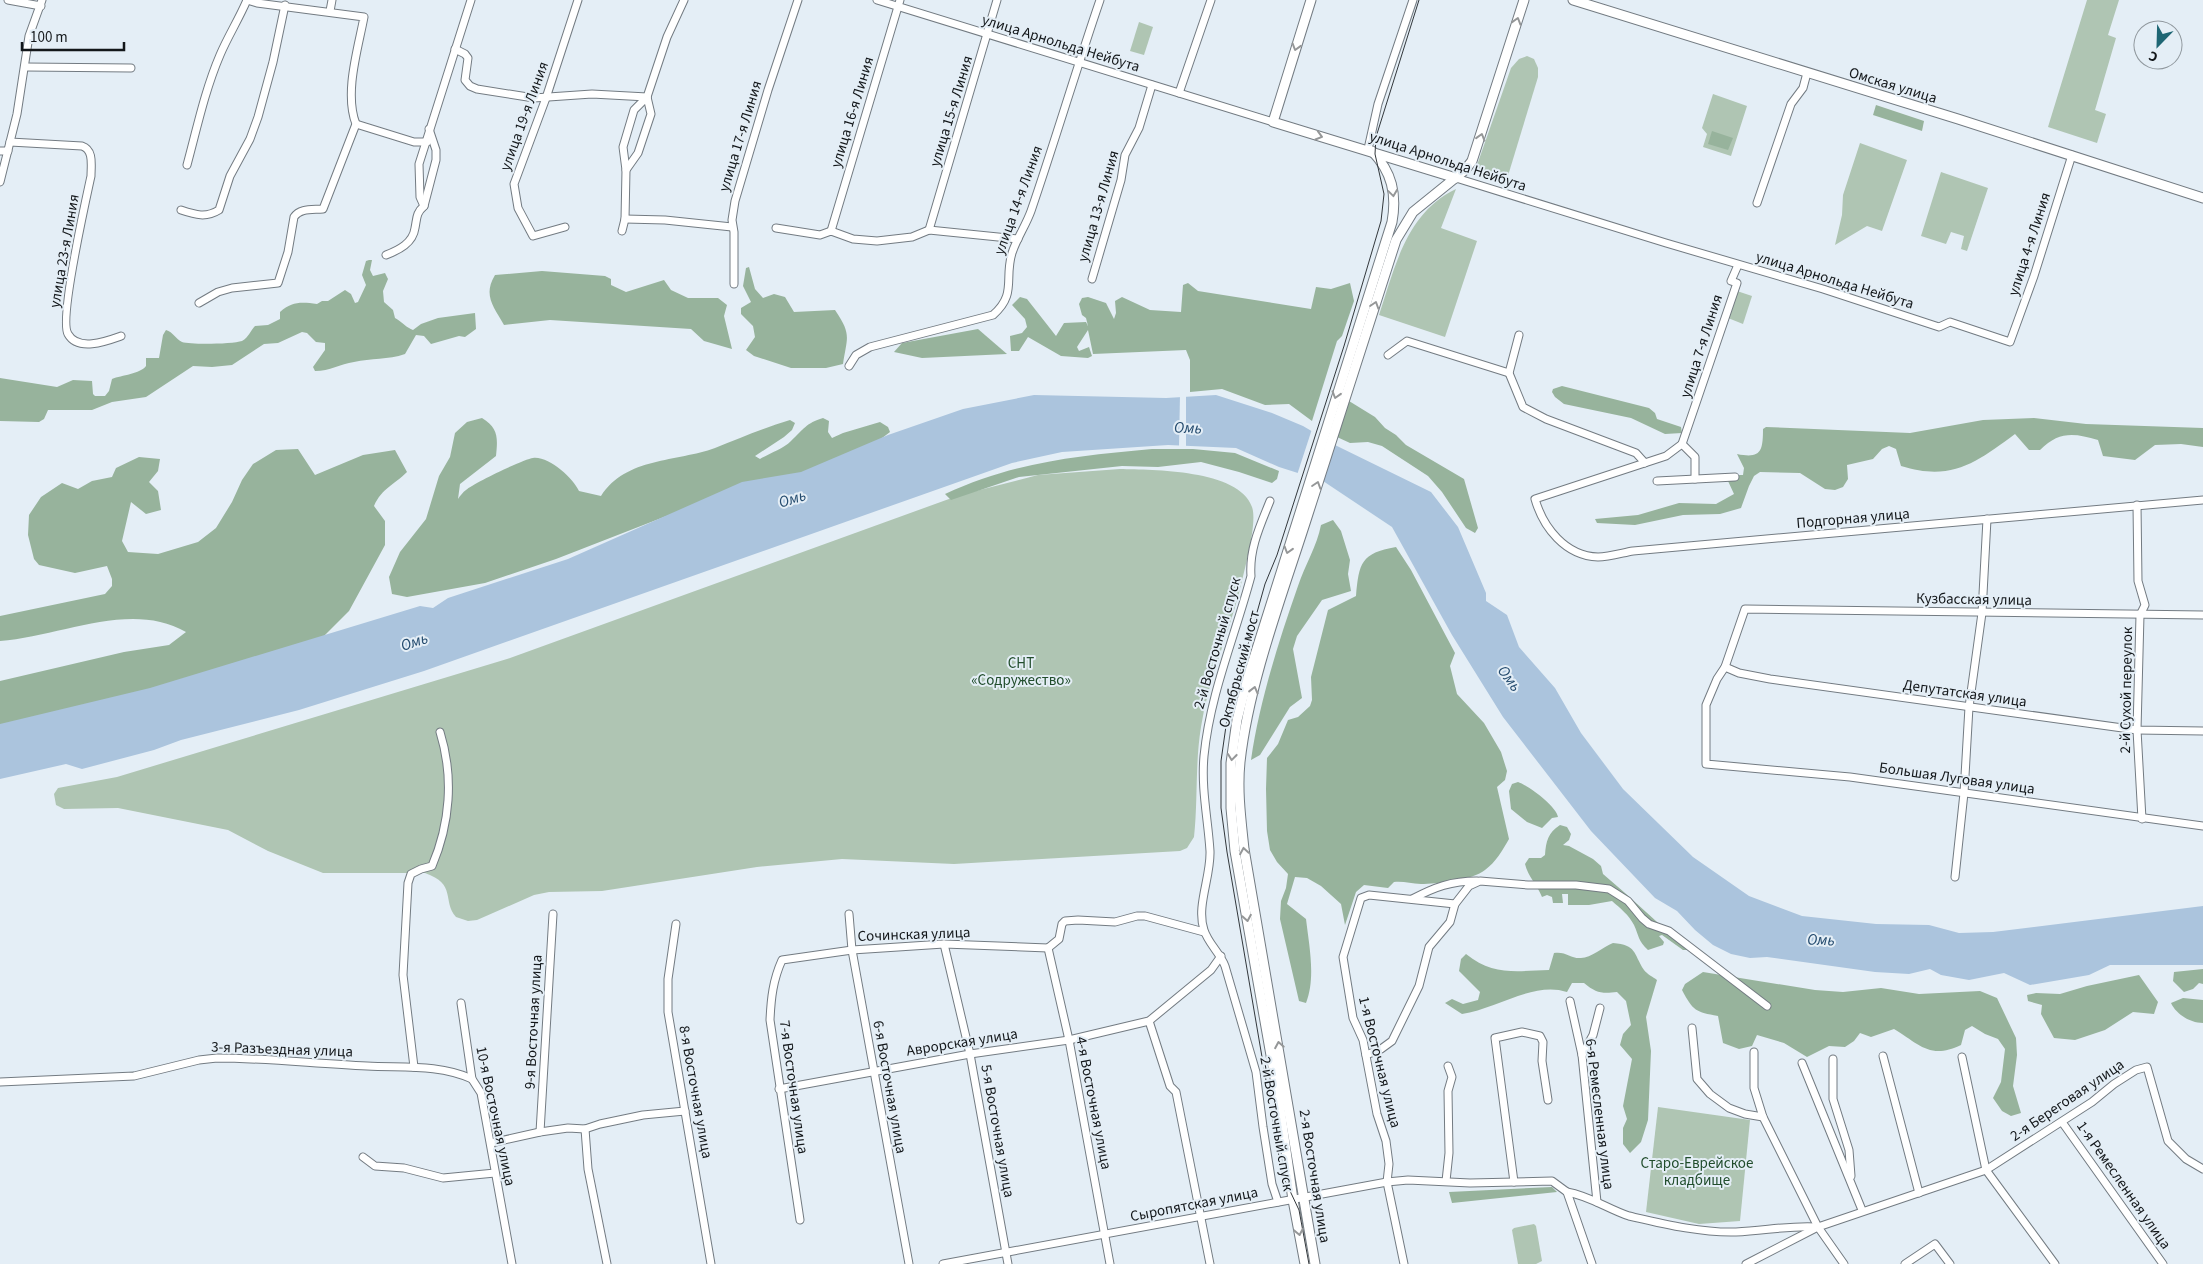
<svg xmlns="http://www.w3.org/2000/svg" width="2203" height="1264" font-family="'Source Sans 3',sans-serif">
<rect width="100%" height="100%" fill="#e4eef6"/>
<!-- green -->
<g fill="#afc5b3">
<polygon points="2087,0 2119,0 2108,35 2116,38 2095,110 2106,114 2097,143 2048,127"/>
<polygon points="1139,22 1153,27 1144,55 1130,51"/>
<polygon points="1527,56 1534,59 1538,68 1538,77 1507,179 1476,168 1511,68 1519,59"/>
<polygon points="1713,94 1747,106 1731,156 1703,147 1707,134 1702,128"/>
<polygon points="1860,143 1907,160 1882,231 1867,226 1835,245 1842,215 1843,195"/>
<polygon points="1941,172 1988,188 1967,251 1961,249 1964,236 1951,232 1946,244 1921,236"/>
<path d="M1456,189l-15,39 36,13 -32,96 -66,-22c16,-48 27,-102 77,-126z"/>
<polygon points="1737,291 1752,296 1743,324 1728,318"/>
<path d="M1120,469c32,1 119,0 132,38 6,16 -9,68 -13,86 -12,45 -31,88 -38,134 -6,36 -3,74 -7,110l-7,11 -7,3 -226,13 -112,-5 -85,8 -155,24 -53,1 -15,3 -57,25 -9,1 -12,-4c-14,-16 1,-33 -31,-44h-102l-55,-22 -40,-21 -110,-22 -54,1 -8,-4 -2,-11 4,-6 59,-11 390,-118 453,-164 78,-20z"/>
<polygon points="1658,1107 1750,1120 1740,1221 1699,1224 1646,1212"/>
<polygon points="1534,1224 1536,1226 1542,1261 1536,1264 1518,1264 1512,1230 1514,1228"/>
</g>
<!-- forest -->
<g fill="#97b39c">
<polygon points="1876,105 1924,121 1922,131 1873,115"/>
<polygon points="1712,131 1733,138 1728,150 1708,144"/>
<path d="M369,260h3l-2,10 3,6 12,-3 3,6 -5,12 1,11 9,8 2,8c7,4 12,10 18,12l8,-6 17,-6 37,-5 1,16 -11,8 -6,-1 -28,8 -7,-8 -8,-1 -11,19c-17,6 -34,4 -51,8 -14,2 -24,9 -39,9l-2,-4 12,-17v-7l-9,-1 -9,-9 -5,-1 -24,11 -14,1 -32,21 -20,2 -19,-1 -47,31 -34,5 -20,8h-44l-4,9 -5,3 -39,-1v-43l57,9 16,-7 19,1 1,13 2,2h10l4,-5 3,-12c10,-4 28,-5 34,-13v-8h13l4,-23 3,-5c7,2 10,9 16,12 9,3 51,2 60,-1 7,-4 8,-10 13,-15l13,-1 12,-6v-7c12,-11 22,-10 37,-8l5,-3h6l17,-11 6,4 4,9 3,-1 8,-17 -4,-10 4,-14z"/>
<path d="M749,267l6,22 8,9 11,-4 11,3 9,15 41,-2c17,25 12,27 8,54l-17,4h-35l-37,-12 -8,-6 9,-13 -2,-11 -12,-12v-6l10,-6 -8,-16 3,-18z"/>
<path d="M542,271l63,5 6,3v6l15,7 38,-12 7,10 17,8h30l9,7 -3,11 8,33 -28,-8 -13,-12 -141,-9 -46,5c-11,-19 -21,-30 -9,-50z"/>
<polygon points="1188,283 1198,291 1311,309 1316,287 1331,289 1350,283 1354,301 1342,336 1337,341 1312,421 1289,404 1265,405 1222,389 1190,392 1190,360 1186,350 1093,354 1088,330 1077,347 1079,351 1089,347 1092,356 1088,358 1061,356 1028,337 1019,351 1011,351 1010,336 1022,333 1027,327 1025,319 1012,305 1020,297 1027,299 1056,336 1064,323 1086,322 1088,326 1086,318 1082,315 1079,304 1082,298 1088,297 1106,303 1114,319 1116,313 1115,301 1122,297 1150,310 1181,312 1183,285"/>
<polygon points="978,329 1007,354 922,358 894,352 902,343"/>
<polygon points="1562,386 1649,408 1655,413 1657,419 1681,427 1682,433 1665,434 1631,418 1564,404 1555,397 1552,392 1553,389"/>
<polygon points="1349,401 1375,417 1385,428 1396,435 1406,445 1464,479 1478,528 1475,533 1466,528 1442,492 1428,476 1382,446 1368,442 1350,443 1337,437"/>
<path d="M482,418c16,10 16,19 14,38l-36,28 -2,15c2,-3 5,-7 8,-9 8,-7 58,-31 67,-32 16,-2 40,20 46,33l22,5c25,-39 76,-34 114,-48 25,-10 49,-20 75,-28l5,3 -3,7 -8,7 -29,19 5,3c10,-6 23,-10 31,-18 13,-12 15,-18 32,-23l6,3 -1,11 4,6 11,-5 37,-11 8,5 2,5 -17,13 -68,29 -87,22 -162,63 -71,24 -78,14 -15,-3 -3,-17 11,-25 26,-33 13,-43 11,-19 5,-24 12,-11z"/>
<path d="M2034,418l52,6 117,4v19l-22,-3 -26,1 -20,15 -32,-4 -5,-16c-24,-7 -39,-9 -58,10h-11l-14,-16c-38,28 -63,48 -114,32l-5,-17 -7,-3 -7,3 -9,10 -26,6 1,14 -5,8 -8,3 -10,-1 -25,-16 -40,-1 -6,4 -5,10 -8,22 -21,6 -37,1 -48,10 -38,-2 -2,-4 43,-4 41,-12 37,1 18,-10 -6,-13 4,-6h11l1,-7 -7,-14c24,5 26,-3 26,-25l3,-2 144,6 73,-13z"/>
<path d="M298,449l17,26 48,-20 32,-5 12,22c-13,13 -25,16 -33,34l11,15v24l-36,66 -37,37 -312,81v-48l124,-29 45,-7 17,-13c-56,-32 -126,5 -186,9v-25l105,-22 7,-8v-7l-5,-13 -32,7 -36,-8 -5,-6 -6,-24 1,-20 12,-18 21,-14 16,6 14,-8 20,-4 4,-9 23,-11 21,2 -2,12 -9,11 9,9 3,19 -15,4 -15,-12 -9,39 6,11 30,2 40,-12 18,-14 16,-26 10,-22 11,-16 23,-14z"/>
<path d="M1152,449h41l42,4 44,18 -2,8 -5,4 -33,-11 -38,-10 -43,5 -36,-1 -103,11 -68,23 -6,-6c70,-32 131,-38 207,-45z"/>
<path d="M1333,520l8,11 9,29 -2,14 3,17 -29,9 -25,36 -4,13 9,49 -12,9 -30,48 -9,5c8,-57 28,-120 47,-174 7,-21 19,-40 23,-61z"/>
<path d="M1396,547l15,23 44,83 -5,13 7,28 27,29 17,29 6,19 -2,9 -8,7 12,52c-7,12 -13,23 -24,31 -12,10 -49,14 -64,14 -10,0 -17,-3 -27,-2l-6,6 -24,-3 -8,7 -11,33 -4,-21 -20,-18 -14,-8 -12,-1 -8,27 19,15c3,26 10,59 0,84l-7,-2 -19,-82 1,-18 5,-13 2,-14 -11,-12 -7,-12 -3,-19 -1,-42 1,-31 11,-14 10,-24 10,-3 12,-11 2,-6 -1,-23 17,-67 28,-14c3,-33 5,-43 40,-49z"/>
<path d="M1518,782c11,4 38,24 40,35l-6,1 -10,10 -15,-6 -16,-13 -2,-18 3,-7z"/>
<path d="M1560,825l7,2 4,7 -2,6 -6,5 6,1 24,13 8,7 2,8 22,19 63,57h-5l-21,-15 -3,1 5,6 -1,3 -15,5c-10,-9 -9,-14 -14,-25 -5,-10 -14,-17 -22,-24l-23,4h-21v-11h-6l1,9h-10l-1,-6 -5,-2 -5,2c-5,-13 -14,-20 -17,-33l4,-6h12l4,-3c1,-14 3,-22 15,-30z"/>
<path d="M1613,943c24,2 20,10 31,27 3,4 9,7 13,10l-11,37 5,34 -3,69 -7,22 -11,11 -7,-9v-16l4,-9 -4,-13 9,-47 -12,-14 3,-11 8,-9 -5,-24 -9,-9c-15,2 -21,1 -33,-9h-12l-5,9c-33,-11 -71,17 -105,22l-17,-11 7,-4 11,5 15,-4 2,-8 -21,-21 2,-12 5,-5c27,22 50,17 83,16l5,-17c12,-2 17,6 27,5 10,0 22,-11 32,-15z"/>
<polygon points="2203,969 2203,984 2199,983 2193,989 2184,992 2173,981 2174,972"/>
<path d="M1703,972l112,18 28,2 38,-4 38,6 61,-3 17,7 19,40 1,17 -4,31 8,27 -10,3 -9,-5 -9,-13 8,-16 4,-33 -7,-10 -13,-5 -13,-8 -7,4 -4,15c-31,15 -42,-1 -67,-16l-23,8 -11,-4 -6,8 -9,6 -16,-1 -22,11 -23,-14 -27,-8 -5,11 -13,3 -16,-6 -5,-27c-22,-4 -25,-5 -36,-26l3,-6z"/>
<polygon points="2139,975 2158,1002 2154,1014 2133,1012 2105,1030 2075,1040 2054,1038 2041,1014 2042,1005 2028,1001 2027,995 2036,993 2060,994 2087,986"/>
<path d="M2183,998l20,2v23c-13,0 -27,-9 -32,-20z"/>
<polygon points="1552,1187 1557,1192 1452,1203 1449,1192"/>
</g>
<!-- water -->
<polygon fill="#abc4dd" points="1034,395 1166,398 1216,395 1272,413 1303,426 1337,446 1431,492 1458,527 1486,593 1486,601 1507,615 1519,647 1555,688 1581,733 1623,789 1693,857 1749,896 1802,916 1876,924 1929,925 1959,933 1993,932 2203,906 2203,965 2110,965 2089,975 2030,985 2004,973 1969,980 1941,975 1930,969 1909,974 1875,972 1767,957 1750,958 1731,954 1713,945 1695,930 1677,911 1655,898 1591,831 1503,717 1452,635 1392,527 1323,481 1279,467 1236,448 1168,445 1062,452 1012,463 424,671 299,710 181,740 154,750 82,769 66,764 0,779 0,724 150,688 420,606 433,608 448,598 568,559 742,482 801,472 888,435 963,409"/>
<!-- pier -->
<g fill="#e4eef6">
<polygon points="1180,394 1186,394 1186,448 1179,448"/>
<polygon points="1312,429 1335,442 1321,483 1297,475"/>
</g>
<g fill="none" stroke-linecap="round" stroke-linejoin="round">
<defs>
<g id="minor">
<polyline points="8,0 41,6"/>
<polyline points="877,0 1273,122"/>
<polyline points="330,11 332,0"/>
<polyline points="455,49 465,54 468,58 465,80 470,86 477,89 534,98 592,94 647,97"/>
<polyline points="26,67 131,68"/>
<polyline points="1179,93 1211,0"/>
<polyline points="356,124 414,142 427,142"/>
<path d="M10,142l72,4c12,4 9,19 9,30 -5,23 -32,144 -23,158 10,18 39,7 53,2"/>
<polyline points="1368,149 1378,104 1413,0"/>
<polyline points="0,151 8,151"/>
<path d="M187,165c10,-37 18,-75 33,-110 8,-19 19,-36 27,-55"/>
<polyline points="626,170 623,147 634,110 647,97"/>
<polyline points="1456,178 1666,243 1823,289 1939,327 1950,322 2010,342 2034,276 2072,155"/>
<polyline points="0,182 17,114 29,36 42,0"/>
<polyline points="1757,203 1791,104 1803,88 1807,73"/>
<polyline points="424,206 436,160 436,150 429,129"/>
<path d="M181,210c15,5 25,8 38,0l11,-34 20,-37 8,-22 15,-55 12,-57"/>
<polyline points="625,219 665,220 732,227"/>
<polyline points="565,227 533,236 518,208 514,184 546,98 578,0"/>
<polyline points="776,228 820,235 831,231 853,239 877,241 912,237 929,230 1018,239"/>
<polyline points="929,230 997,0"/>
<polyline points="622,231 625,219 626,170 638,153 651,114 647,97 667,37 684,0"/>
<polyline points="831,231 900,0"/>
<path d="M386,255c13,-5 27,-12 29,-27 2,-10 1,-15 9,-22l-4,-9 -1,-33 52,-164"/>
<path d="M1738,265l-7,16 6,2 -55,161 -16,12 -131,43c8,28 30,57 63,58 11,0 24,-4 35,-6l570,-51"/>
<polyline points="1092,279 1121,180 1125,155 1139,128 1152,85"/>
<polyline points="734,284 734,232 732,220 735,201 768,90 798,0"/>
<path d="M199,303l19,-11 14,-4 46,-5 10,-31 6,-35c6,-9 18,-7 29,-8l33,-85c-12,-31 2,-75 8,-107l-107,-14 -10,-3"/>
<polyline points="1519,335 1509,373 1523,407 1546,419 1636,453 1645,463"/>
<polyline points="1388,355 1407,341 1509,373"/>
<path d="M849,366l7,-11 14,-8 123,-32c24,-21 11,-36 19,-62 5,-15 14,-28 19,-42 24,-70 45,-141 69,-211"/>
<polyline points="1682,444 1695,457 1695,479"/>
<polyline points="1657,481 1735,477"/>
<path d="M1270,501c-10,25 -21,48 -19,75 -16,60 -41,118 -47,180 -3,33 4,63 6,95 1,26 -14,55 -6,79 4,13 16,23 21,36l31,106 7,55 9,57 6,18"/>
<polyline points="2137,505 2138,581 2145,605 2140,615 2137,730 2142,819"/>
<polyline points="2203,615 1745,609 1725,667 1717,679 1706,705 1706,764 1850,777 2203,826"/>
<polyline points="1725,667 1739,673 1770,679 2137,730 2203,731"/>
<polyline points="1955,877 1964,793 1969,707 1982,613 1987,519"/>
<path d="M1412,899c23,-12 39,-18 65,-18"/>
<polyline points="849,914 852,950 909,1264"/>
<polyline points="676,924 668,979 668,1012 711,1264"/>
<polyline points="944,944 970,1054 1008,1264"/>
<polyline points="1048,948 1069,1040 1110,1264"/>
<polyline points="1048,948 1059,939 1062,924 1065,921 1078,920 1115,922 1137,916 1145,916 1204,932"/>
<polyline points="1570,1001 1582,1055 1597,1202"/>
<polyline points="461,1003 472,1079 481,1093 512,1264"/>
<polyline points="1149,1021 1170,1086 1176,1092 1210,1264"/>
<polyline points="1692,1028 1697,1079 1710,1094 1729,1108 1745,1114 1763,1117"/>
<polyline points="1754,1052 1754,1088 1763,1117 1818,1227 1844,1264"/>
<polyline points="1366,1055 1381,1049 1392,1041 1419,986 1429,947 1450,922 1455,904 1469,886 1480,881 1528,885 1576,885 1609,889 1628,901 1642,918 1649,924 1669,931 1767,1006"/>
<polyline points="1582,1055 1593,1035 1600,1008"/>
<polyline points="1883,1056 1919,1193"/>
<polyline points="1962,1057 1986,1170 2055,1264"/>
<polyline points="1833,1059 1833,1099 1849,1150 1851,1176"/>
<polyline points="1802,1063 1862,1210"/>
<path d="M414,1067l-11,-92 5,-92 3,-9 10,-5 11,-3c18,-42 22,-89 8,-134"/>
<path d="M0,1082l134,-6 65,-16 18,-2c50,0 100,6 150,8 36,2 72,-2 105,13"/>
<polyline points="779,1089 970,1054 1069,1040 1149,1021 1211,970 1221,956"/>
<polyline points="2062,1122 2163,1264"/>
<polyline points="585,1129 588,1169 607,1264"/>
<polyline points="540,1132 553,914"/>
<polyline points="491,1143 540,1132 568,1128 585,1129 600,1124 643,1115 685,1111"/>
<polyline points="363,1157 375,1166 404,1168 443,1178 495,1173"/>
<polyline points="1446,1181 1449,1153 1448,1091 1452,1077 1448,1066"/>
<polyline points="1514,1182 1495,1038 1522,1032 1540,1036 1543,1042 1542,1061 1548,1100"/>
<path d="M1567,1192c23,4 41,17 62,24 35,8 72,17 107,16 28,-1 54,-7 81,-5"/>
<path d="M800,1220l-30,-200c1,-22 3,-40 12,-60l70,-10 92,-6 104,4"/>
<polyline points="943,1264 1387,1182 1408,1180 1470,1183 1552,1181 1567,1192 1592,1264"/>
<polyline points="1404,1264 1387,1182 1389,1164 1386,1141 1377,1114 1363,1040 1353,1018 1343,957 1361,898 1369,895 1455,904"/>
<polyline points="1746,1264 1818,1227 1986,1170 2092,1102 2114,1084 2136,1070 2147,1067 2168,1141 2186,1159 2203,1169"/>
<polyline points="1905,1264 1935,1244 1950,1264"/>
</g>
<g id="major">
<polyline points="1311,0 1273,122 1456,178"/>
<polyline points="1573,0 1958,119 2203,198"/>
<path d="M1305,1264l-12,-64 -15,-105 -43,-244 -4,-43v-45l6,-43 11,-43 144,-455c5,-28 0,-50 -20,-71"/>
<path d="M1315,1264l-71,-415c-3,-29 -7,-58 -4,-87 9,-81 43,-169 68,-248 29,-92 59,-183 88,-274l17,-28 52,-42 7,-9 52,-161"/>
</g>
</defs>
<!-- minor casing -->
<use href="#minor" stroke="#737b82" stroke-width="9"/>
<!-- major casing -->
<use href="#major" stroke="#737b82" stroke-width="11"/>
<!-- minor -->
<use href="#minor" stroke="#fff" stroke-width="7"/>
<!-- major -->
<use href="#major" stroke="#fff" stroke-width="9"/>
<!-- tram -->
<polyline stroke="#32373b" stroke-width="1" points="1309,1264 1299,1210 1282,1174 1227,852 1221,808 1221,761 1227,719 1265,584 1277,555 1344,346 1381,221 1384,194 1375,154 1376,137 1419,0"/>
</g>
<!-- one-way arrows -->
<defs><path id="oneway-chevron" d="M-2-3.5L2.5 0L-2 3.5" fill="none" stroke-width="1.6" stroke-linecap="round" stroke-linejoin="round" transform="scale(1.25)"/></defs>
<g stroke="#959798">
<use href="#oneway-chevron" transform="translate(1517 21) rotate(-73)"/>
<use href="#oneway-chevron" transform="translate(1296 47) rotate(107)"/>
<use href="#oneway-chevron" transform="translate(1319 136) rotate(16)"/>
<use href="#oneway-chevron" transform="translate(1481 137) rotate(-73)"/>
<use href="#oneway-chevron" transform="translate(1393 193) rotate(82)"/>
<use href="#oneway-chevron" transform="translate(1375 305) rotate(-72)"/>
<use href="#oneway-chevron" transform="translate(1336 395) rotate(107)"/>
<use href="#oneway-chevron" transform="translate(1317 485) rotate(-72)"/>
<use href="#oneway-chevron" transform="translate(1288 550) rotate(107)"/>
<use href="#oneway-chevron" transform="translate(1254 690) rotate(-76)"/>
<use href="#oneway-chevron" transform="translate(1232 757) rotate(97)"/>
<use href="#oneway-chevron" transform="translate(1244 851) rotate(-99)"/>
<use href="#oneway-chevron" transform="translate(1247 918) rotate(80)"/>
<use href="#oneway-chevron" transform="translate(1279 1045) rotate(-100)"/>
<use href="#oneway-chevron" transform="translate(1299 1232) rotate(79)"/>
</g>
<g text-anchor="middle" stroke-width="4" stroke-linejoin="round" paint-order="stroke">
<!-- street labels -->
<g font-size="15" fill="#13171a" stroke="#e4eef6">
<text transform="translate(1061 43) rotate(17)" y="5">улица Арнольда Нейбута</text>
<text transform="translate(1893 85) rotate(17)" y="5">Омская улица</text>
<text transform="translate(951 111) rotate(-73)" y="5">улица 15-я Линия</text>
<text transform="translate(852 112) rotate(-73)" y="5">улица 16-я Линия</text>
<text transform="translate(524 116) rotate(-70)" y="5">улица 19-я Линия</text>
<text transform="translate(740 136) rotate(-73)" y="5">улица 17-я Линия</text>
<text transform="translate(1448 161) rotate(18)" y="5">улица Арнольда Нейбута</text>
<text transform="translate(1018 200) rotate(-70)" y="5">улица 14-я Линия</text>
<text transform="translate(1098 206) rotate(-74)" y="5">улица 13-я Линия</text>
<text transform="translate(2029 244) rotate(-72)" y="5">улица 4-я Линия</text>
<text transform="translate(64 251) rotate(-80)" y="5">улица 23-я Линия</text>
<text transform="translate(1835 280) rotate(17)" y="5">улица Арнольда Нейбута</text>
<text transform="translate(1701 346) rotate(-72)" y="5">улица 7-я Линия</text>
<text transform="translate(1853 518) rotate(-5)" y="5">Подгорная улица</text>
<text transform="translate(1974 599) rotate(1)" y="5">Кузбасская улица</text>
<text transform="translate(1217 643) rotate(-74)" y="5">2-й Восточный спуск</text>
<text transform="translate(1239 669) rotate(-75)" y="5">Октябрьский мост</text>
<text transform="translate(2126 690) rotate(-89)" y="5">2-й Сухой переулок</text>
<text transform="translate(1965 693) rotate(8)" y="5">Депутатская улица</text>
<text transform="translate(1957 778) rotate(8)" y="5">Большая Луговая улица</text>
<text transform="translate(914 934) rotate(-2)" y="5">Сочинская улица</text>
<text transform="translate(533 1022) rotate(-87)" y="5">9-я Восточная улица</text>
<text transform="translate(962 1042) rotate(-9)" y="5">Аврорская улица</text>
<text transform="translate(282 1049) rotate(2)" y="5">3-я Разъездная улица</text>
<text transform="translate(1380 1062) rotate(76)" y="5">1-я Восточная улица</text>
<text transform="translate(794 1087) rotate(82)" y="5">7-я Восточная улица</text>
<text transform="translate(890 1087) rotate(80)" y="5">6-я Восточная улица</text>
<text transform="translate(696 1092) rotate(80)" y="5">8-я Восточная улица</text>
<text transform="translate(2067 1100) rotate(-34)" y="5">2-я Береговая улица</text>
<text transform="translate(1094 1103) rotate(79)" y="5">4-я Восточная улица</text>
<text transform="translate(1600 1114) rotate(83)" y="5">6-я Ремесленная улица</text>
<text transform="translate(496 1116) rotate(78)" y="5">10-я Восточная улица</text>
<text transform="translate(1277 1124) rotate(80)" y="5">2-й Восточный спуск</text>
<text transform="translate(998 1131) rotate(80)" y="5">5-я Восточная улица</text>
<text transform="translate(1315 1176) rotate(81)" y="5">2-я Восточная улица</text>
<text transform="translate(2124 1185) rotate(55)" y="5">1-я Ремесленная улица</text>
<text transform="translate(1194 1204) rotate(-11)" y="5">Сыропятская улица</text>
</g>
<!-- park labels -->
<g font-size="15" fill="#214d2c" stroke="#e4eef6">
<text x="1021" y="668">СНТ<tspan x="1021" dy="17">«Содружество»</tspan></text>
<text x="1697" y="1168">Старо-Еврейское<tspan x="1697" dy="17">кладбище</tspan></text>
</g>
<!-- water labels -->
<g font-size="16" font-style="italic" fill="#244b6e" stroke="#e4eef6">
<text transform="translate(1188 427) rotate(3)" y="6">Омь</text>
<text transform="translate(792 498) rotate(-17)" y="6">Омь</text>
<text transform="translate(414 641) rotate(-18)" y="6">Омь</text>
<text transform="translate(1510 678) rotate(54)" y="6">Омь</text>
<text transform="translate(1821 939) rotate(2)" y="6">Омь</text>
</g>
</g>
<!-- north arrow -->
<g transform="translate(2158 45) rotate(203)"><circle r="24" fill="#e4eef6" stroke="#90989e"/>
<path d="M0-4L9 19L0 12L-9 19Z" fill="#1e6674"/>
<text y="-8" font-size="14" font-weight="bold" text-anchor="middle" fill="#13171a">С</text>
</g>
<!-- scale -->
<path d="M22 42v8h102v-8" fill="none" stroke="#13171a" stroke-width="2.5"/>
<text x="30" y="42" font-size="15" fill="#13171a" stroke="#e4eef6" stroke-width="4" paint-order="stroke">100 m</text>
</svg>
